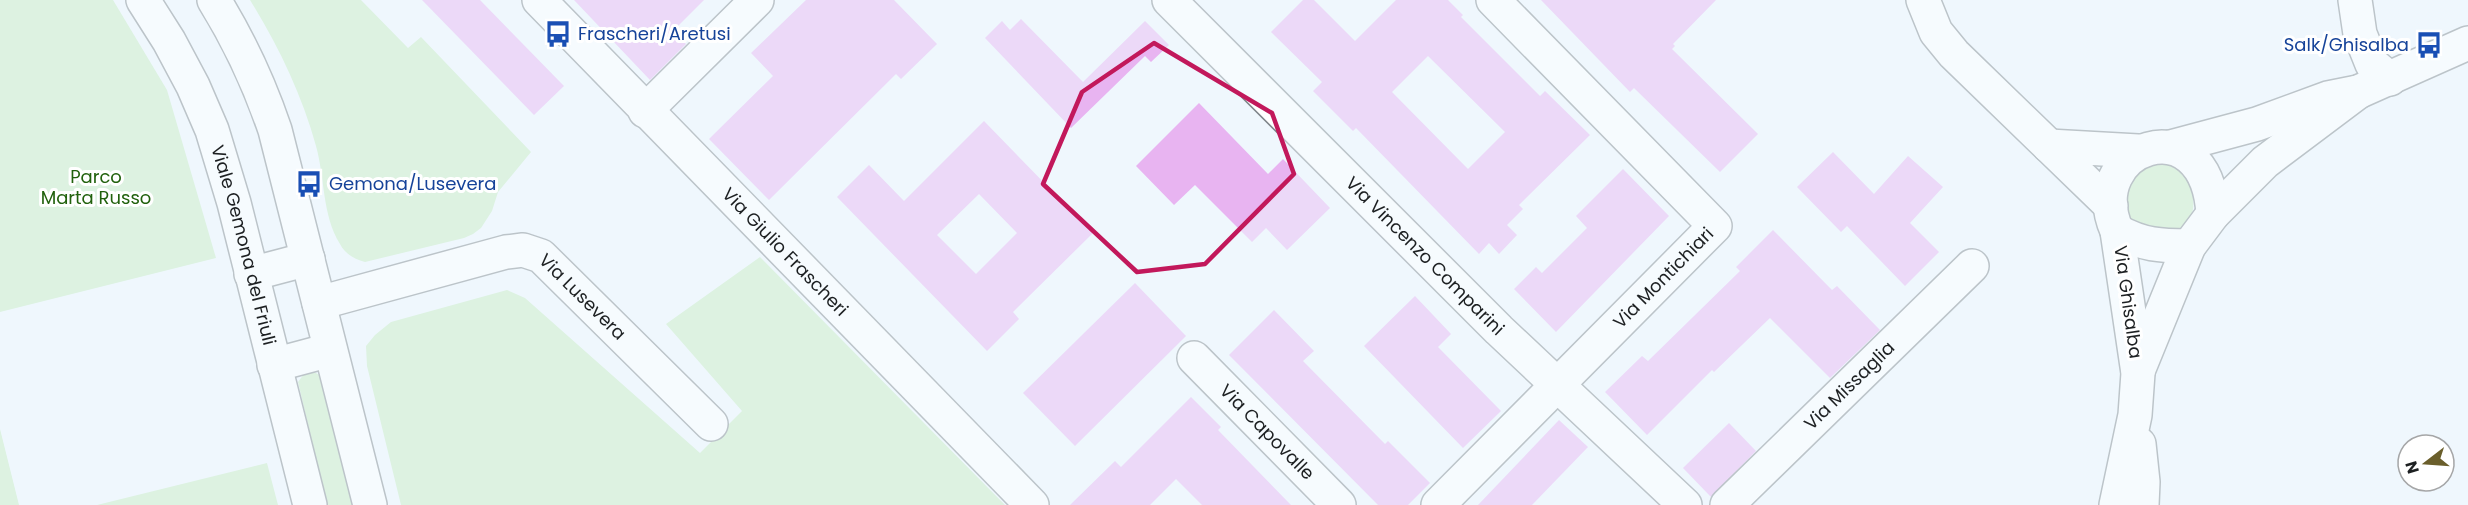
<svg xmlns="http://www.w3.org/2000/svg" width="2468" height="505" font-family="Poppins,sans-serif">
<rect width="100%" height="100%" fill="#eff7fd"/>
<!-- green -->
<g fill="#c7ebbf">
<polygon points="0,0 113,0 167,90 216,258 0,312"/>
<path d="M250,0h111l47,48 13,-11 110,115 -33,40 -6,19 -11,17 -8,6 -9,4 -99,24c-11,-3 -20,-8 -25,-18 -18,-29 -15,-66 -24,-98 -14,-51 -38,-101 -66,-146z"/>
<path d="M2168,162l20,13c6,25 13,43 -15,57l-40,-8c-17,-29 -9,-31 6,-57z"/>
<polygon points="760,257 1005,505 401,505 367,366 366,346 375,335 391,322 507,290 525,298 700,453 742,411 666,324"/>
<polygon points="314,372 323,377 354,505 327,505 298,382 304,374"/>
<polygon points="0,429 19,505 0,505"/>
<polygon points="267,463 278,505 97,505"/>
</g>
<!-- building -->
<g fill="#e8b4f1" fill-rule="evenodd">
<polygon points="422,0 480,0 564,86 534,115"/>
<polygon points="574,0 704,0 673,31 686,44 650,80"/>
<polygon points="806,0 894,0 937,44 901,79 896,74 769,200 709,139 773,76 751,53"/>
<path d="M1303,0h11l41,41 41,-41h52l15,15 -2,2 79,79 5,-5 45,44 -71,70 4,4 -16,16 10,10 -18,19 -10,-11 -10,11 -123,-126 -3,3 -40,-40 9,-9 -51,-50zM1428,56l77,76 -37,37 -76,-77z"/>
<polygon points="1541,0 1716,0 1673,44 1675,46 1672,49 1758,134 1720,172 1634,88 1630,92"/>
<polygon points="1021,19 1083,82 1145,21 1169,45 1151,62 1145,56 1071,128 985,38 1002,21 1010,30"/>
<polygon points="1199,103 1268,174 1283,159 1330,208 1287,250 1266,228 1252,242 1195,185 1174,205 1136,166"/>
<path d="M984,121l109,112 -80,79 6,7 -32,32 -150,-154 32,-32 35,36zM979,194l38,39 -41,41 -39,-39z"/>
<polygon points="1833,152 1874,194 1908,156 1943,187 1910,223 1939,252 1905,286 1847,226 1841,232 1797,187"/>
<polygon points="1623,169 1669,216 1556,332 1514,289 1536,267 1542,273 1587,228 1576,216"/>
<polygon points="1773,230 1832,290 1837,286 1880,330 1830,378 1770,318 1714,372 1712,370 1647,435 1605,392 1642,356 1648,361 1740,271 1736,267"/>
<polygon points="1135,283 1186,336 1075,446 1023,393"/>
<polygon points="1415,296 1451,334 1438,347 1501,411 1463,448 1364,346"/>
<polygon points="1274,310 1314,351 1303,361 1385,444 1388,441 1430,483 1408,505 1378,505 1229,355"/>
<polygon points="1191,397 1221,427 1218,430 1291,505 1202,505 1176,479 1150,505 1070,505 1115,461 1121,467"/>
<polygon points="1559,420 1588,447 1532,505 1478,505"/>
<polygon points="1729,423 1756,451 1711,497 1683,468"/>
</g>
<g fill="none" stroke-linecap="round" stroke-linejoin="round">
<defs>
<g id="minor">
<path id="s1" d="M143,0l26,41 24,45 19,44 22,73 76,302"/>
<path d="M214,0c26,42 45,83 61,130l95,375"/>
<path id="s2" d="M539,0l493,505"/>
<path id="s3" d="M1169,0l330,330 186,175"/>
<polyline points="1923,0 1936,32 1954,54 2111,206"/>
<polyline points="2355,0 2360,34 2372,64 2390,79"/>
<polyline points="645,111 757,0"/>
<polyline points="2049,146 2138,151"/>
<polyline points="2171,147 2257,124 2328,98 2358,92 2468,43"/>
<path d="M2117,231c26,14 43,15 72,15"/>
<polyline points="251,274 308,259"/>
<path id="s4" d="M319,303l187,-51 17,-2 18,6 170,168"/>
<path id="s5" d="M1194,358l145,147"/>
<polyline points="274,365 330,350"/>
<polyline points="2138,371 2189,246 2213,214 2265,162 2358,92"/>
<polyline points="2139,444 2143,482 2142,505"/>
<path id="s6" d="M1438,505l277,-279 -222,-226"/>
<path id="s7" d="M1727,505l245,-239"/>
<path d="M2116,505l19,-90 3,-42 -21,-142c-37,-83 89,-130 96,-17"/>
</g>
</defs>
<!-- minor casing -->
<use href="#minor" stroke="#7f868b" stroke-width="36"/>
<!-- minor -->
<use href="#minor" stroke="#fff" stroke-width="33"/>
</g>
<!-- marked area -->
<path d="M0 0H2468V505H0ZM1154,43l118,70 22,61 -89,90 -68,8 -94,-88 39,-92z" fill="#eff7fd" fill-opacity=".55" fill-rule="evenodd"/>
<path fill="none" stroke="#c2185b" stroke-width="4.5" stroke-linejoin="round" d="M1154,43l118,70 22,61 -89,90 -68,8 -94,-88 39,-92z"/>
<!-- icons -->
<defs>
<symbol id="bus-bare" viewBox="-9 -9 18 18"><path d="M-5-6H5V4H4V6H2V4H-2V6H-4V4H-5ZM-3.5-4V0h7V-4ZM-3.5 1.2v1.5H-2V1.2ZM2 1.2v1.5H3.5V1.2Z" fill="#1a4fb4" stroke="#fff" stroke-width="2.5" paint-order="stroke"/></symbol>
</defs>
<g fill-rule="evenodd">
<use href="#bus-bare" x="539" y="15" width="38" height="38"/>
<use href="#bus-bare" x="2410" y="26" width="38" height="38"/>
<use href="#bus-bare" x="290" y="165" width="38" height="38"/>
</g>
<g text-anchor="middle" stroke-width="6" stroke-linejoin="round" paint-order="stroke">
<!-- transit labels -->
<g font-size="18" fill="#164399" stroke="#fff" text-anchor="start">
<text x="578" y="40">Frascheri/Aretusi</text>
<text x="2409" y="51" text-anchor="end">Salk/Ghisalba</text>
<text x="329" y="190">Gemona/Lusevera</text>
</g>
<!-- park labels -->
<g font-size="18" fill="#21610d" stroke="#fff">
<text x="96" y="183">Parco<tspan x="96" dy="21">Marta Russo</tspan></text>
</g>
<!-- street labels -->
<g font-size="18" fill="#1d2022" stroke="#fff">
<text dy="6" stroke="none"><textPath href="#s1" startOffset="267">Viale Gemona del Friuli</textPath></text>
<text dy="6" stroke="none"><textPath href="#s2" startOffset="352">Via Giulio Frascheri</textPath></text>
<text dy="6" stroke="none"><textPath href="#s3" startOffset="362">Via Vincenzo Comparini</textPath></text>
<text dy="6" stroke="none"><textPath href="#s6" startOffset="320">Via Montichiari</textPath></text>
<text dy="6" stroke="none"><textPath href="#s4" startOffset="288">Via Lusevera</textPath></text>
<text transform="translate(2128 302) rotate(82)" y="6">Via Ghisalba</text>
<text dy="6" stroke="none"><textPath href="#s7" startOffset="171">Via Missaglia</textPath></text>
<text dy="6" stroke="none"><textPath href="#s5" startOffset="104">Via Capovalle</textPath></text>
</g>
</g>
<!-- north arrow -->
<g transform="translate(2426 463) rotate(253)"><circle r="28" fill="#ffffff" stroke="#a5a6a7" stroke-width="1.5"/>
<path d="M0-4.5L10 22L0 15L-10 22Z" fill="#6a5e2b"/>
<text y="-9" font-size="16" font-weight="bold" text-anchor="middle" fill="#1d2022">N</text>
</g>
</svg>
